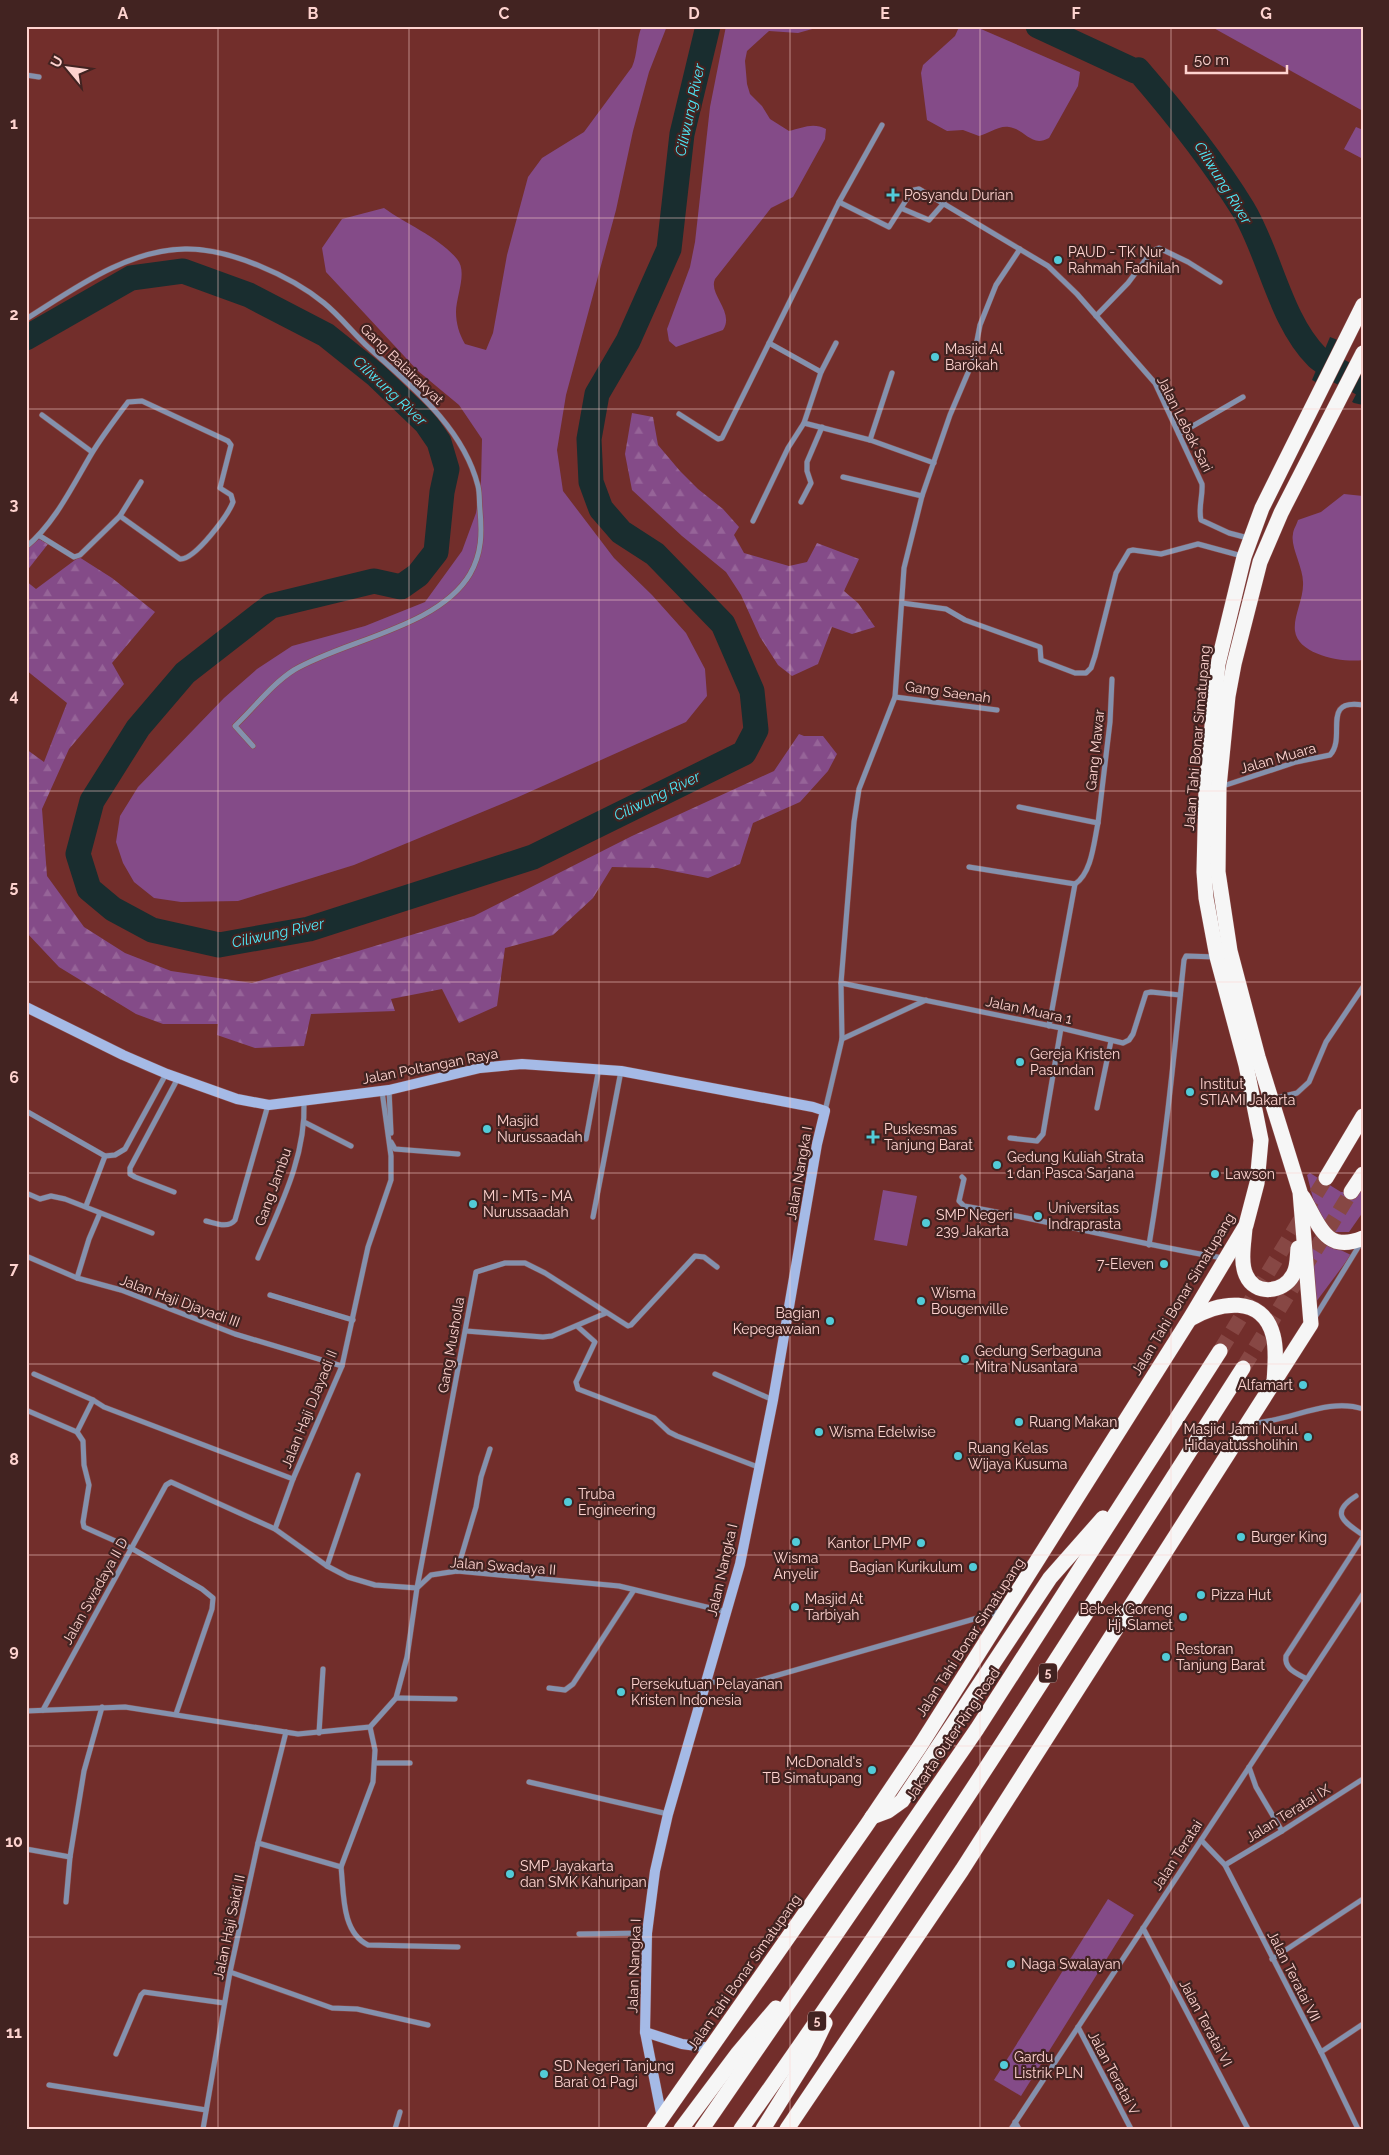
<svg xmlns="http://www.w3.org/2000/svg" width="1389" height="2155" font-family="Raleway,sans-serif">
<defs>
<pattern id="forest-firs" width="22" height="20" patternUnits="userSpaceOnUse" patternTransform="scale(1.25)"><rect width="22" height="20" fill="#844b88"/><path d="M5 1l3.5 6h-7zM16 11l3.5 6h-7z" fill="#966498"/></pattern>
</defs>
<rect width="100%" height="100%" fill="#722e2b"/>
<!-- green -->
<g fill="#844b88">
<path d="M642,26h25l-18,46 -16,59 -17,79 -50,185 -9,55 6,41 51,67 38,37 34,38 19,36 2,27 -21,26 -170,76 -162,67 -116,36 -57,1 -27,-4 -20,-16 -11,-19 -7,-21 4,-26 18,-29 86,-89 33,-29 35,-23 73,-20 60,-24 37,-51 14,-38 5,-32 1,-42 -23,-34 -41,-34 -92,-99 -4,-24 20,-29 42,-11c22,16 56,30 73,51 11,13 -1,37 -1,53 0,11 3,22 9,32l21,6 7,-17 14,-78 21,-78 14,-19 42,-26 48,-65c6,-14 4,-28 10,-41z"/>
<path d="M726,26h97l-25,7 -29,-2 -22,20 -2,10 2,23 3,10 12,12 8,13 19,12c13,-3 24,-9 37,-2l-1,10 -32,58 -22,11 -56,71c-7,15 20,33 8,51l-47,17 -7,-6 -2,-12 23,-62 5,-25 15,-135z"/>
<path d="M963,26h11l106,46 -2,14 -29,52c-18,10 -24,-9 -40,-11 -10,-2 -21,7 -30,9l-16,-6 -16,1 -20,-11 -6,-47 2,-8 32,-29 4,-9z"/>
<polygon points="1210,26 1363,26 1363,111"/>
<polygon points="1356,127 1363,130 1363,159 1344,149"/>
<path d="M1344,494l19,2v164c-20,3 -65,-5 -68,-29 -2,-15 9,-32 8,-49 0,-15 -13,-36 -10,-48 0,-4 4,-10 5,-14l23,-8z"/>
<polygon points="1310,1173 1341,1192 1363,1191 1363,1212 1349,1232 1332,1232 1317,1214 1307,1175"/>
<polygon points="883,1190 917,1196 907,1246 874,1240"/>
<polygon points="1314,1237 1351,1255 1313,1306 1312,1245"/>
<polygon points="1108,1899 1134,1915 1021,2096 994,2080"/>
</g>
<!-- forest -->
<g fill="url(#forest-firs)">
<polygon points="632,413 653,417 658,445 680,471 698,489 723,509 739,527 734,535 744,553 789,566 807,562 817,543 859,559 844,591 858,603 875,627 852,634 832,627 818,664 792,676 778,665 760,637 741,595 726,572 682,536 632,490 625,454"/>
<polygon points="39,539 48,544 26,572 26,550"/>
<polygon points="79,557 112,578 155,612 112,663 124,684 69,749 42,809 47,876 84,927 125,953 171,971 252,983 474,916 632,836 774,771 799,734 804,736 823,736 837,754 828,771 800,802 753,823 740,864 708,878 657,868 612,867 593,898 553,935 505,948 497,1006 459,1023 442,989 391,999 395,1011 311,1014 304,1046 255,1048 217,1035 218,1024 163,1024 136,1014 59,967 26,932 26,749 44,762 67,703 26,670 26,581 36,589"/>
</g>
<!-- water -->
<polygon fill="#192d2f" points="1330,337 1363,350 1363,405 1354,403 1312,380"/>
<!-- pier -->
<polygon fill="#722e2b" points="1338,338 1363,347 1363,381 1351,404 1315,384"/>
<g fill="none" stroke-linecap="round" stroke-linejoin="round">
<!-- river -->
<g stroke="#192d2f" stroke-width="25">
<path d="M1038,26l97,45 3,-1c38,44 74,89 105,139 27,45 37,111 74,148 11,10 33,19 46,27"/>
<polyline points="26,338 131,278 183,271 249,295 326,335 376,375 426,423 439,442 447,469 442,492 436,552 418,575 401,587 374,581 271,606 185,673 138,728 92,801 78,854 89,889 113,909 152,930 219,945 309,929 533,857 744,753 756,730 752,691 723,624 655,554 621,532 601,509 591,482 589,439 597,394 628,341 669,249 682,134 708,26"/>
</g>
<!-- highway-tunnel -->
<g stroke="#874744" stroke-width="15" stroke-dasharray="15 8" stroke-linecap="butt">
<polyline points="1220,1351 1326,1178"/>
<polyline points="1243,1368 1351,1192"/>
</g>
<defs>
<g id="street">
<polyline points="26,75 39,77"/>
<polyline points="839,202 882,125"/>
<polyline points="903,209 929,220 944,203"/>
<polyline points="1096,316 1128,283 1152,251 1159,248 1188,262 1220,282"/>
<path d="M26,319c48,-30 100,-69 159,-70 44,-1 106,27 139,54 16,13 29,30 44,44 43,39 95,80 110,139 2,8 1,16 2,24 2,23 2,43 -10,64 -31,53 -125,66 -176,96 -21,13 -41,39 -59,56l18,20"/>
<polyline points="769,343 821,372"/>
<polyline points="836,343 821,372 804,423 870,440 934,463"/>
<path d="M679,414l39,25 4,-1 117,-236 50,25 21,-33 4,-4 5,-1 129,77 29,28 78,89 47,101c1,12 -4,24 -1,36l28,13 19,5"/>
<polyline points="42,415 92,452"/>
<polyline points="1179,434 1243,397"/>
<polyline points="870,440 892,373"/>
<polyline points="843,477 922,496"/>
<polyline points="801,502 811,483 807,471 807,462 822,427"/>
<polyline points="753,521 788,448 804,423"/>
<polyline points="40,536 74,557 80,555 120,516 141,482"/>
<path d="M26,547c29,-24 47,-62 66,-94 11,-18 24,-35 36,-51l14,-1 86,40 3,4 -11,43 11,7 2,7c-5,13 -38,58 -53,57l-60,-43"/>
<polyline points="902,603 946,609 965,620 1040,647 1041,660 1075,673 1086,673 1091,668 1095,656 1116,573 1129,551 1133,550 1161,554 1198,544 1242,556"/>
<polyline points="895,697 997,710"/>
<path d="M1220,787l76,-25 34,-7c17,-18 -10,-57 33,-50"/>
<polyline points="1019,807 1098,823 1110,722 1112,679"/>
<polyline points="969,867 1075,884"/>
<path d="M1075,884c17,-11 19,-43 23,-61"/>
<polyline points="841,983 1061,1028 1123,1043 1129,1040 1133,1034 1146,993 1151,992 1180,995"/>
<polyline points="1049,1026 1075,884"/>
<polyline points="842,1039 926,1000"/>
<polyline points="389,1090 391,1133"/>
<polyline points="1272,1099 1297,1093 1309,1082 1326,1042 1363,987"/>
<polyline points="1097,1108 1111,1041"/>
<polyline points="26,1111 105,1156 115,1155 125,1149 166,1074"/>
<polyline points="825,1111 842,1039 841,983 854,822 859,789 895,697 904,568 922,496 950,415 973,361 980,325 996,285 1020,249"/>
<polyline points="304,1122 351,1146"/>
<polyline points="1010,1138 1037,1141 1043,1134 1061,1028"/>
<polyline points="586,1139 599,1068"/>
<polyline points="391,1142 395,1149 458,1154"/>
<path d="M962,1177l2,2 -5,22 5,5c87,15 172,38 259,52"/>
<polyline points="174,1192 135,1177 130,1174 130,1168 178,1078"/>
<polyline points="26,1193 40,1199 51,1196 65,1199 152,1233"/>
<polyline points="86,1206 105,1156"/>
<polyline points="593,1217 621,1071"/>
<path d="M206,1221c9,2 22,8 29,-1l33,-115"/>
<path d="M1149,1245c16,-95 25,-190 35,-285l2,-4 30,1"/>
<polyline points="26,1256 77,1278 121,1290 235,1334 342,1366"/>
<path d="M258,1258c21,-50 48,-100 46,-156"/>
<polyline points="77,1278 89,1239 100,1213"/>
<polyline points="270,1295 353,1320"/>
<polyline points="1314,1319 1362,1241"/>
<polyline points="577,1326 595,1342 576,1382 578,1389 654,1418 669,1432 677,1436 758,1467"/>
<polyline points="466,1331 543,1337 552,1336 606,1313"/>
<polyline points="34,1374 93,1400 104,1407 293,1479"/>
<polyline points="715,1374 773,1400"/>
<polyline points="26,1410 77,1432 93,1400"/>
<path d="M1252,1423c37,-1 75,-26 111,-14"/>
<polyline points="77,1432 83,1441 84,1465 89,1485 83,1522 84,1527 131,1548 202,1589 213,1598 212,1609 176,1714"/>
<path d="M1356,1496c-27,17 -12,26 7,39"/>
<polyline points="275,1529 293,1479 342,1366 368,1247 391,1180 391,1156 382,1091"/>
<polyline points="327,1566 358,1475"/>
<polyline points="457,1571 476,1507 481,1477 490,1449"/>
<path d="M1307,1679c-11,-6 -23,-10 -21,-23l77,-119"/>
<polyline points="707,1682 750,1683 1002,1611"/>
<polyline points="549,1688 565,1690 573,1684 634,1590"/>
<polyline points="396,1698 455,1699"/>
<polyline points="43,1710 166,1485 171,1482 275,1529 327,1566 348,1577 375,1585 417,1588 476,1272 505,1263 525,1263 545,1273 628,1326 631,1325 695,1256 704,1257 717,1267"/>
<polyline points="26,1711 125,1707 298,1734 370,1727 396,1698 407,1657 417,1588 431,1575 457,1571 619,1586 727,1612"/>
<polyline points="319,1733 323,1669"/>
<polyline points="375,1763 410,1763"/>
<polyline points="1249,1767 1256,1787 1282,1831"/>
<polyline points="529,1782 668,1814"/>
<polyline points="1201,1840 1225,1865 1321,2052 1358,2129"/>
<path d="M258,1843l83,24c3,25 0,65 27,78l90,2"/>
<polyline points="26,1849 70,1857"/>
<polyline points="1225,1865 1282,1831 1363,1779"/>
<polyline points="341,1867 373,1782 375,1750 370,1727"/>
<polyline points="66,1902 70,1857 84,1771 102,1707"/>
<polyline points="1143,1928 1248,2129"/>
<polyline points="579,1934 647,1933"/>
<polyline points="1272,1959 1363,1899"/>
<polyline points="230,1972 332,2008 357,2009 428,2025"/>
<polyline points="1078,2027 1131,2129"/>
<polyline points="1321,2052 1363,2024"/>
<polyline points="116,2054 141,1995 144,1992 224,2003"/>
<polyline points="49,2085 206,2110"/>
<polyline points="1015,2122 1019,2129"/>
<polyline points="203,2129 230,1972 258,1843 286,1732"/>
<polyline points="395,2129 400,2112"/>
<polyline points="1011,2129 1363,1594"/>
</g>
<g id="secondary">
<polyline points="26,1007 123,1055 167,1074 237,1099 269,1105 389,1090 480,1068 522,1064 621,1071 813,1107 825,1111 817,1144 773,1400 740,1564 668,1814 655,1871 647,1933 645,2032 662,2118"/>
<polyline points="645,2032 682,2044 711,2048"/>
</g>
<g id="highway">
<polyline points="1326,1178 1363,1116"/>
<polyline points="1351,1192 1363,1174"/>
<path d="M1303,1197c16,27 22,57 60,41"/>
<path d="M1245,1228c-1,14 -5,34 1,47 9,21 37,18 47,0 5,-8 4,-18 5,-27"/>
<path d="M1190,1319c29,-17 72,-25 83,16 4,15 2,31 1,47"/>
<polyline points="872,1817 888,1811 902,1801 1050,1578 1103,1518"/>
<polyline points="654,2129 866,1826 920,1746 1189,1320 1246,1225 1257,1183 1261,1140 1246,1065 1217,957 1206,898 1204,872 1206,788 1218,664 1244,557 1262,508 1363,305"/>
<polyline points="681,2129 738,2053 776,2008"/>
<polyline points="702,2129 977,1729 1220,1351"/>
<path d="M741,2129c177,-248 338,-505 502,-761"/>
<polyline points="763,2129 811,2052 825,2023"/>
<polyline points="787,2129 962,1870 1311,1324 1300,1192 1258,1057 1230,951 1218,872 1219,787 1228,696 1234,664 1260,562 1281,513 1363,353"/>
</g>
</defs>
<!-- street casing -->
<use href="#street" stroke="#8b4c49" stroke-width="6"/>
<!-- secondary casing -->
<use href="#secondary" stroke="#8b4c49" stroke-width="11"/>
<!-- highway casing -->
<use href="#highway" stroke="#8b4c49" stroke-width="16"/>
<!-- street -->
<use href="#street" stroke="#8491ad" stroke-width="5"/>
<!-- secondary -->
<use href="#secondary" stroke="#a5bae6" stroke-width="10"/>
<!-- highway -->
<use href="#highway" stroke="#f6f6f6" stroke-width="15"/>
</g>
<!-- grid -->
<path fill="none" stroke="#fed3cf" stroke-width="1" stroke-opacity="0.55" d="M218,26v2103M409,26v2103M599,26v2103M790,26v2103M980,26v2103M1171,26v2103M26,218h1337M26,409h1337M26,600h1337M26,791h1337M26,982h1337M26,1173h1337M26,1364h1337M26,1555h1337M26,1746h1337M26,1937h1337"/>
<!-- markers -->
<g fill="#52cbd8" stroke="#422321" stroke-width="2">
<path d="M890.5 187.5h5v5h5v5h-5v5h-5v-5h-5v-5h5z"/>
<circle cx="1058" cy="260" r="5"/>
<circle cx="935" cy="357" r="5"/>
<circle cx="1020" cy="1062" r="5"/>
<circle cx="1190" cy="1092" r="5"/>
<circle cx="487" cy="1129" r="5"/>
<path d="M870.5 1129.5h5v5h5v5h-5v5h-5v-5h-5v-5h5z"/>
<circle cx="997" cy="1165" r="5"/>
<circle cx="1215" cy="1174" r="5"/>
<circle cx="473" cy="1204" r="5"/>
<circle cx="1038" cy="1216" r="5"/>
<circle cx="926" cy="1223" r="5"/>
<circle cx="1164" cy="1264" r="5"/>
<circle cx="921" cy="1301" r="5"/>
<circle cx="830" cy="1321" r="5"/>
<circle cx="965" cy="1359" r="5"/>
<circle cx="1303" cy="1385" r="5"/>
<circle cx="1019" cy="1422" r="5"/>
<circle cx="819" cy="1432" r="5"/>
<circle cx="1308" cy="1437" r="5"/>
<circle cx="958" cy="1456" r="5"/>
<circle cx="568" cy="1502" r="5"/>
<circle cx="1241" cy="1537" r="5"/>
<circle cx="796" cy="1542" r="5"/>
<circle cx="921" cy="1543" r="5"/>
<circle cx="973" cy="1567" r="5"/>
<circle cx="1201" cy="1595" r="5"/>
<circle cx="795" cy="1607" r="5"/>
<circle cx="1183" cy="1617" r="5"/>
<circle cx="1166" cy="1657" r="5"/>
<circle cx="621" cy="1692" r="5"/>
<circle cx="872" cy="1770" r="5"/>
<circle cx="510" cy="1874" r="5"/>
<circle cx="1011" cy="1964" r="5"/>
<circle cx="1004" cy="2065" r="5"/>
<circle cx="544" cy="2074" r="5"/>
</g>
<g text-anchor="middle" stroke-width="4.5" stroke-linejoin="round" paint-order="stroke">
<!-- shield labels -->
<g fill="#422321" stroke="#c69e9b" stroke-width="1">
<rect x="1039" y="1663.5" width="18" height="19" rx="4"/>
<rect x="808" y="2011.5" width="18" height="19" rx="4"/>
</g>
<g font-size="12" font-weight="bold" fill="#fed3cf">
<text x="1048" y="1677">5</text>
<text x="817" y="2025">5</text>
</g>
<!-- poi labels -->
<g font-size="14" fill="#fed3cf" stroke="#422321" text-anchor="start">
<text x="904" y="200">Posyandu Durian</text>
<text x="1068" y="257">PAUD - TK Nur<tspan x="1068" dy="16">Rahmah Fadhilah</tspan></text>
<text x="945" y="354">Masjid Al<tspan x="945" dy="16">Barokah</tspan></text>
<text x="1030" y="1059">Gereja Kristen<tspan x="1030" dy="16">Pasundan</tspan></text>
<text x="1200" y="1089">Institut<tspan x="1200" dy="16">STIAMI Jakarta</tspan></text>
<text x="497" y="1126">Masjid<tspan x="497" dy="16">Nurussaadah</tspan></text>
<text x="884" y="1134">Puskesmas<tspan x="884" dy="16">Tanjung Barat</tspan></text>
<text x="1007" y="1162">Gedung Kuliah Strata<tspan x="1007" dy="16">1 dan Pasca Sarjana</tspan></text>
<text x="1225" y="1179">Lawson</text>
<text x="483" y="1201">MI - MTs - MA<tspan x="483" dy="16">Nurussaadah</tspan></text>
<text x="1048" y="1213">Universitas<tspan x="1048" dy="16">Indraprasta</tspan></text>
<text x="936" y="1220">SMP Negeri<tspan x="936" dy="16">239 Jakarta</tspan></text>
<text x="1154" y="1269" text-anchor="end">7-Eleven</text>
<text x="931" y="1298">Wisma<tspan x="931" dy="16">Bougenville</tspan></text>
<text x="820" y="1318" text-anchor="end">Bagian<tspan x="820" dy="16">Kepegawaian</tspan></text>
<text x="975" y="1356">Gedung Serbaguna<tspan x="975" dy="16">Mitra Nusantara</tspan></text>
<text x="1293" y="1390" text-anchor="end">Alfamart</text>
<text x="1029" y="1427">Ruang Makan</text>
<text x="1298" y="1434" text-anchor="end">Masjid Jami Nurul<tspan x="1298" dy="16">Hidayatussholihin</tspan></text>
<text x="829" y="1437">Wisma Edelwise</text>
<text x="968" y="1453">Ruang Kelas<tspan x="968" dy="16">Wijaya Kusuma</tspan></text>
<text x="578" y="1499">Truba<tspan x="578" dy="16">Engineering</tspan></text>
<text x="1251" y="1542">Burger King</text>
<text x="911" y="1548" text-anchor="end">Kantor LPMP</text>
<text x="796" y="1563" text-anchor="middle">Wisma<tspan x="796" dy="16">Anyelir</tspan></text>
<text x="963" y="1572" text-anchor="end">Bagian Kurikulum</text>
<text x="1211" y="1600">Pizza Hut</text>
<text x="805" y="1604">Masjid At<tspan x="805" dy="16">Tarbiyah</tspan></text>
<text x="1173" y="1614" text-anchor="end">Bebek Goreng<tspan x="1173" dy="16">Hj. Slamet</tspan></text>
<text x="1176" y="1654">Restoran<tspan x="1176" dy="16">Tanjung Barat</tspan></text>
<text x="631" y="1689">Persekutuan Pelayanan<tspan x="631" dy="16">Kristen Indonesia</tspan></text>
<text x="862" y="1767" text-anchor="end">McDonald's<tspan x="862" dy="16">TB Simatupang</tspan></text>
<text x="520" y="1871">SMP Jayakarta<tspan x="520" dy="16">dan SMK Kahuripan</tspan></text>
<text x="1021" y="1969">Naga Swalayan</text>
<text x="1014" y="2062">Gardu<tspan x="1014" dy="16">Listrik PLN</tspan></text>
<text x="554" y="2071">SD Negeri Tanjung<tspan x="554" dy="16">Barat 01 Pagi</tspan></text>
</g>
<!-- street labels -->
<g font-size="14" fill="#fed3cf" stroke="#422321">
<text transform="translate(402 364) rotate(44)" y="5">Gang Balairakyat</text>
<text transform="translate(1185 424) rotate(63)" y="5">Jalan Lebak Sari</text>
<text transform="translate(948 692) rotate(8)" y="5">Gang Saenah</text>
<text transform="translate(1197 738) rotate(-85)" y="5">Jalan Tahi Bonar Simatupang</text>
<text transform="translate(1095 750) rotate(-84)" y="5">Gang Mawar</text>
<text transform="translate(1278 758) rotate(-16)" y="5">Jalan Muara</text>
<text transform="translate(1029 1010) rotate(12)" y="5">Jalan Muara 1</text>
<text transform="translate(430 1066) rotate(-11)" y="5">Jalan Poltangan Raya</text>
<text transform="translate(799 1173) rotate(-80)" y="5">Jalan Nangka I</text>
<text transform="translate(273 1187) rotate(-70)" y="5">Gang Jambu</text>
<text transform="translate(1183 1294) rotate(-59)" y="5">Jalan Tahi Bonar Simatupang</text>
<text transform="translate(180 1301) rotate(20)" y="5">Jalan Haji Djayadi III</text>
<text transform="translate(451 1345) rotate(-80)" y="5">Gang Musholla</text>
<text transform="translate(309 1409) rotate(-68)" y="5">Jalan Haji DJayadi II</text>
<text transform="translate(503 1566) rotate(4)" y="5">Jalan Swadaya II</text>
<text transform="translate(722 1570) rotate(-77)" y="5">Jalan Nangka I</text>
<text transform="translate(95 1591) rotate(-61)" y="5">Jalan Swadaya II D</text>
<text transform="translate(970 1637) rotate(-57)" y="5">Jalan Tahi Bonar Simatupang</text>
<text transform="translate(953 1734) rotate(-56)" y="5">Jakarta Outer Ring Road</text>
<text transform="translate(1288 1813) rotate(-32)" y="5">Jalan Teratai IX</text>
<text transform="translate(1177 1855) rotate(-57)" y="5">Jalan Teratai</text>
<text transform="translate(229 1927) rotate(-78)" y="5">Jalan Haji Saidi II</text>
<text transform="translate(634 1966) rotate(-88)" y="5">Jalan Nangka I</text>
<text transform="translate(744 1972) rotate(-55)" y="5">Jalan Tahi Bonar Simatupang</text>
<text transform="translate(1294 1976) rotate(63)" y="5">Jalan Teratai VII</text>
<text transform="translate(1206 2023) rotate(62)" y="5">Jalan Teratai VI</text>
<text transform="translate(1114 2073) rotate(62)" y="5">Jalan Teratai V</text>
</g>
<!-- water labels -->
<g font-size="15" font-style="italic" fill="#4ee7f6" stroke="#422321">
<text transform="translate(690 110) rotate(-78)" y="5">Ciliwung River</text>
<text transform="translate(1223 183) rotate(58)" y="5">Ciliwung River</text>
<text transform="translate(390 391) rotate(43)" y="5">Ciliwung River</text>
<text transform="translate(657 796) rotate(-26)" y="5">Ciliwung River</text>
<text transform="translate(278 933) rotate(-12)" y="5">Ciliwung River</text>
</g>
</g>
<!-- border -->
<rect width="1389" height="2155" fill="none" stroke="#422321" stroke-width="55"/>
<!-- north arrow -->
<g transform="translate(68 68) rotate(299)" stroke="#422321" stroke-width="4" paint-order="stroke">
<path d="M0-4L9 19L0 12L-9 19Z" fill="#fed3cf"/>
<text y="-8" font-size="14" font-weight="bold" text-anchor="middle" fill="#fed3cf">U</text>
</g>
<!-- scale -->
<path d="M1186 65v8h101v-8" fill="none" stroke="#fed3cf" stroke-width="2.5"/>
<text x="1194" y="65" font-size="15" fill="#fed3cf" stroke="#422321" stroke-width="4" paint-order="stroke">50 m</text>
<rect x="28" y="28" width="1334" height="2100" fill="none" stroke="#fed3cf" stroke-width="2"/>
<g font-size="16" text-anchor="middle" font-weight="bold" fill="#fed3cf">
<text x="123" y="19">A</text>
<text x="313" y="19">B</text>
<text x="504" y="19">C</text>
<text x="694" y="19">D</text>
<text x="885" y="19">E</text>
<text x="1076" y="19">F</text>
<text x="1266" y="19">G</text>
<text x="14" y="129">1</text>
<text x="14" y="320">2</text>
<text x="14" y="510">3</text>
<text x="14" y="701">4</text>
<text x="14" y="892">5</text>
<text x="14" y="1083">6</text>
<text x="14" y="1274">7</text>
<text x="14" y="1465">8</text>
<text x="14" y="1656">9</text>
<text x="14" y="1847">10</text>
<text x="14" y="2038">11</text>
</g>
</svg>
